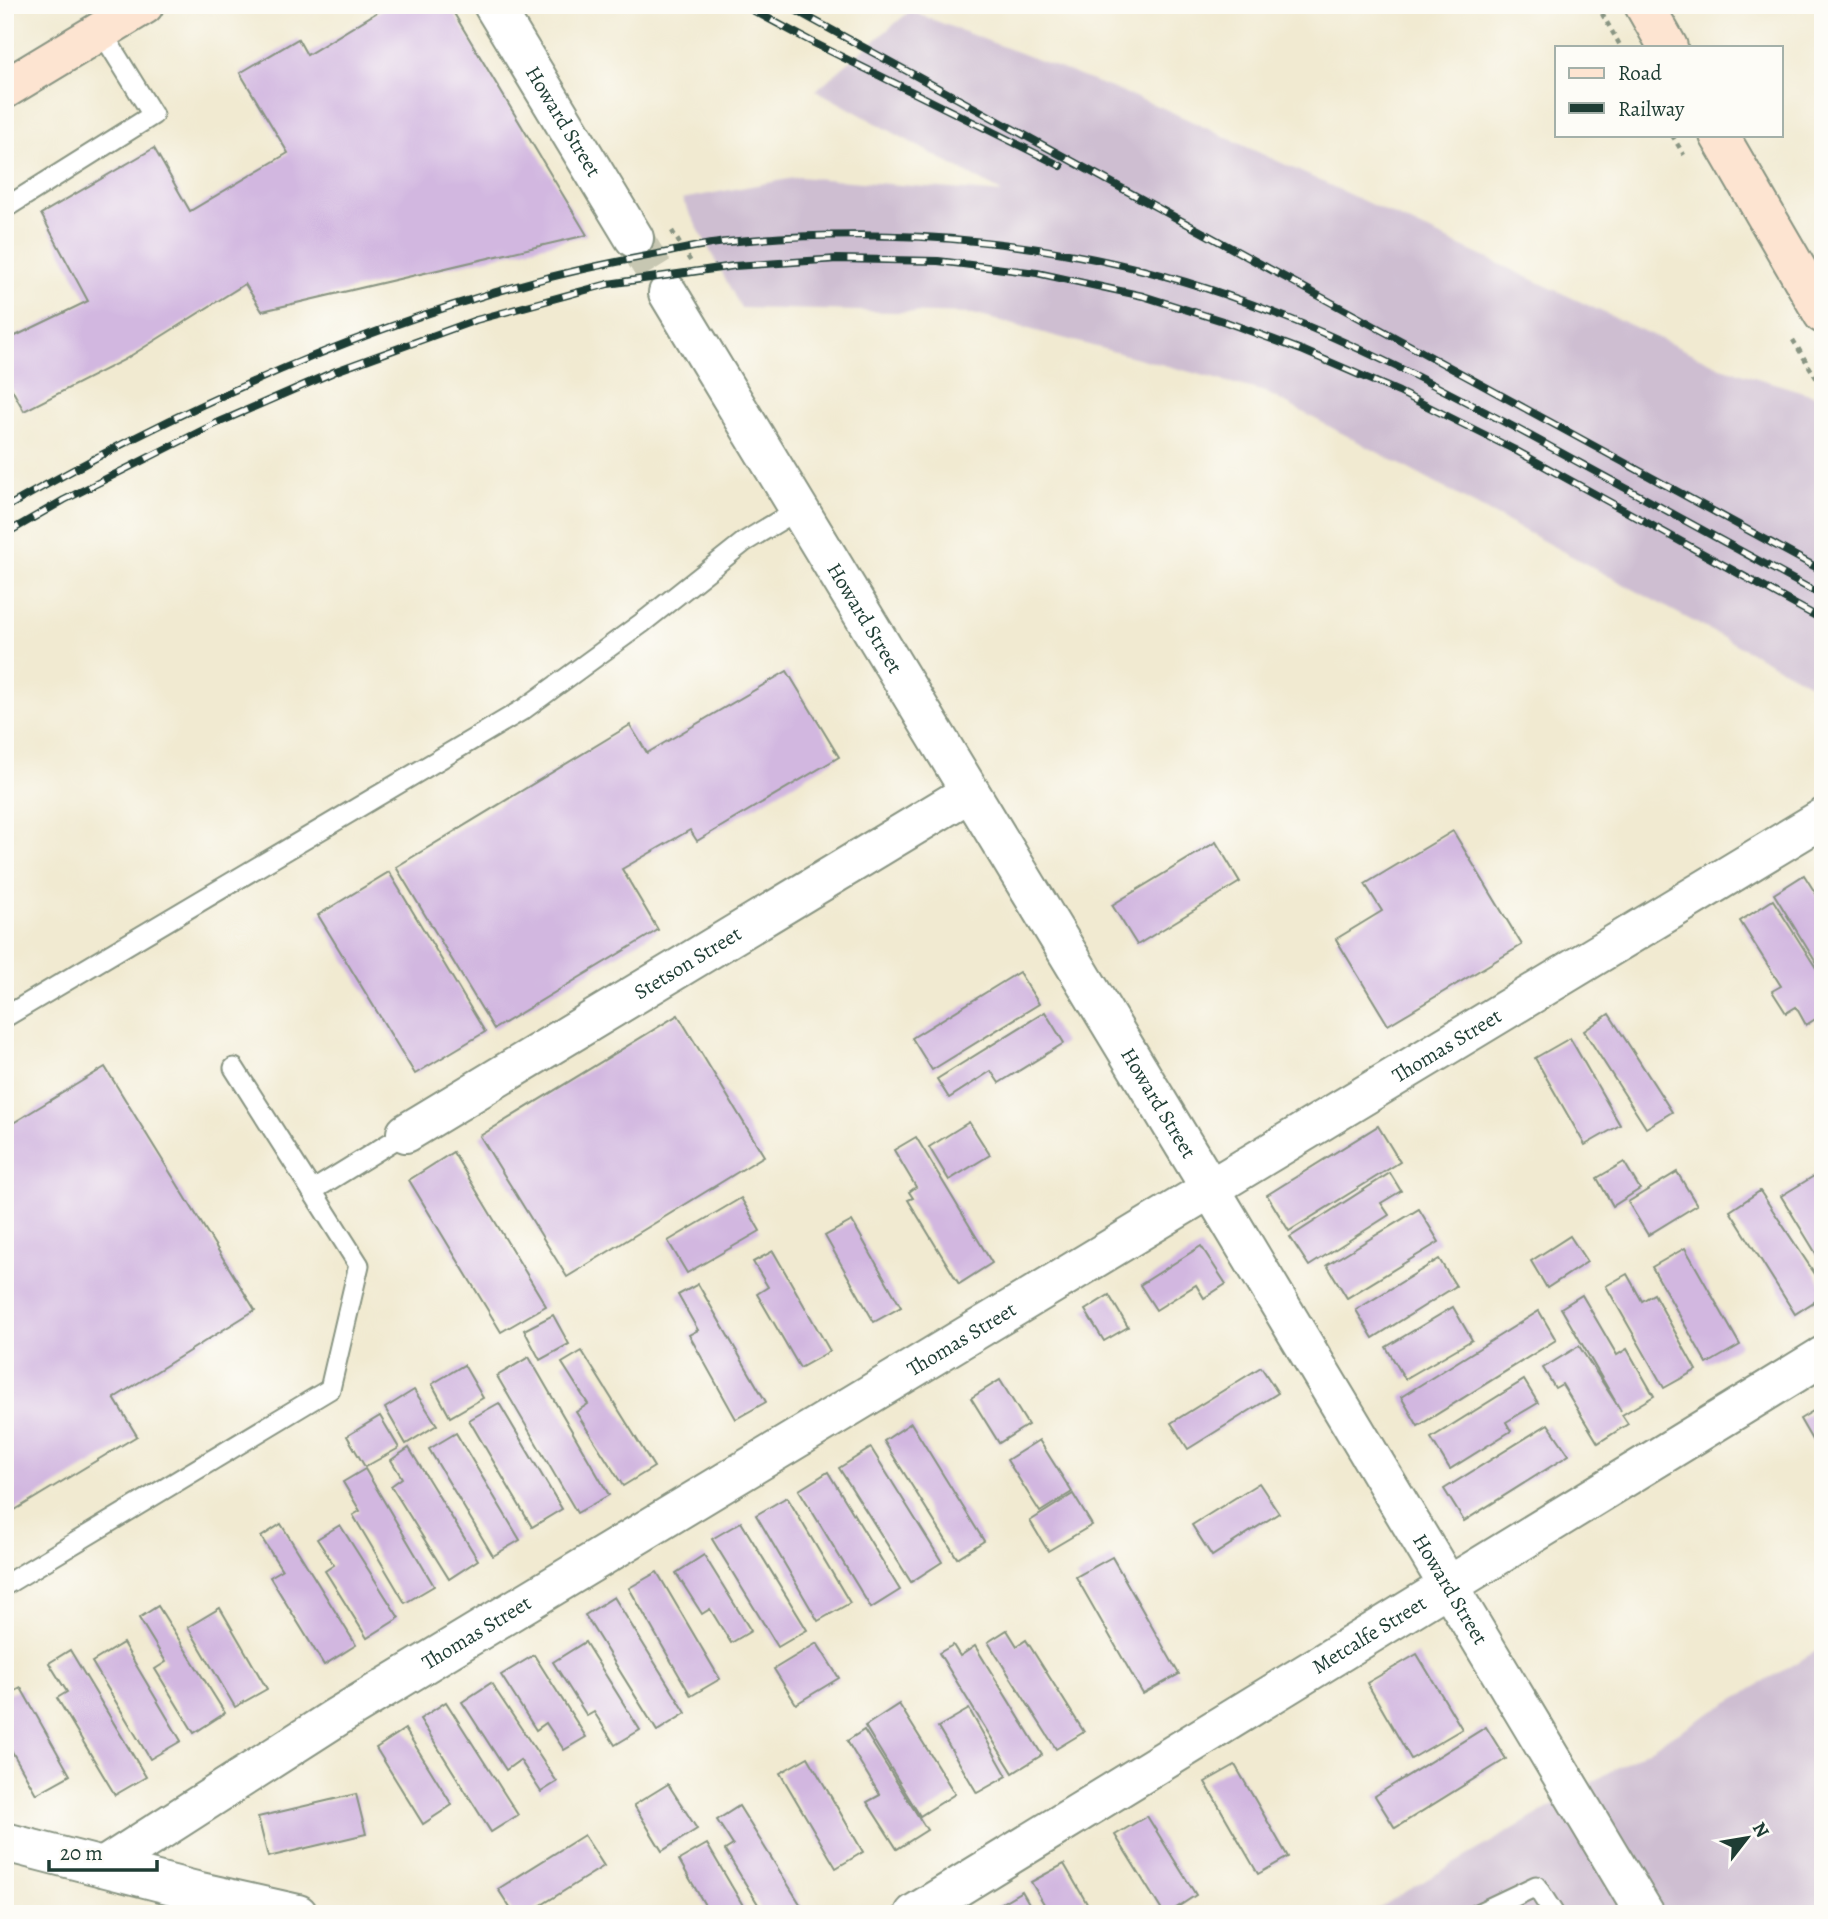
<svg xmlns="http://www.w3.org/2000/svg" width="1828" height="1919" font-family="Alegreya,serif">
<rect width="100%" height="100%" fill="#fdfcf7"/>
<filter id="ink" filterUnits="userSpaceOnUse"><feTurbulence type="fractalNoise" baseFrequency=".0143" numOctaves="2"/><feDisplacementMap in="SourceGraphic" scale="14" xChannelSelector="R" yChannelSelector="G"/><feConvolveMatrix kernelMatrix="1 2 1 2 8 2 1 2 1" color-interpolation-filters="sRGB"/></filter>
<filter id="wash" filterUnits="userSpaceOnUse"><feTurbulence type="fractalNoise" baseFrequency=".00686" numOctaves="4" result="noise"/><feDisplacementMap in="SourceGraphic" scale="28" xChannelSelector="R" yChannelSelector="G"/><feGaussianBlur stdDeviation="1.57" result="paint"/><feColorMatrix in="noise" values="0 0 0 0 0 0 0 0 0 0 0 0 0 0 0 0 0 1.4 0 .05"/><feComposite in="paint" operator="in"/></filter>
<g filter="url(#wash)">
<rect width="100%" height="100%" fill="#f1ead1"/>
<!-- industrial -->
<g fill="#cebed1">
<polygon points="910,11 1163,108 1721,367 1823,398 1823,691 1265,392 973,314 741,308 682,199 799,177 1003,193 816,90"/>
<polygon points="1823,1647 1823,1914 1368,1914"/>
</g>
<g id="blocks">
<!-- building -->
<g fill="#d2b7e0">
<polygon points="389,5 449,5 587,235 262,311 245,284 124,360 24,411 5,377 5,341 88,301 41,214 154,148 190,211 288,153 240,73 298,39 307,55"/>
<polygon points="787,671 839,757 697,841 690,830 622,869 658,930 494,1029 396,867 630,725 647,753"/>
<polygon points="1453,831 1522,945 1388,1025 1336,939 1382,911 1365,884"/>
<polygon points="1216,842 1240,882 1137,945 1112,905"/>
<polygon points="389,872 485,1032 415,1074 318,915"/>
<polygon points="1804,875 1823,905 1823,974 1774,894"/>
<polygon points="1773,900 1823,979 1823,1014 1806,1025 1796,1007 1786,1013 1772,991 1781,986 1740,921"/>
<polygon points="1019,972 1039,1004 932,1070 912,1038"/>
<polygon points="1045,1012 1064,1043 999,1083 991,1071 949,1098 937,1079"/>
<polygon points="1609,1014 1672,1112 1646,1128 1584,1031"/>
<polygon points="678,1015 764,1156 567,1277 480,1136"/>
<polygon points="1570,1038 1620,1125 1585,1145 1535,1058"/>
<polygon points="105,1067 255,1310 114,1398 137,1436 5,1516 5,1128"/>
<polygon points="969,1122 990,1155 949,1180 929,1147"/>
<polygon points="1378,1126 1400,1162 1289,1231 1267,1195"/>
<polygon points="916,1137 992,1263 959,1284 908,1200 913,1198 909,1192 916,1187 894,1150"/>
<polygon points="453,1152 546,1306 501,1332 409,1180"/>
<polygon points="1624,1162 1640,1189 1613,1206 1597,1178"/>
<polygon points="1677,1172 1697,1205 1648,1235 1628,1202"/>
<polygon points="1390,1173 1401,1191 1381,1203 1389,1215 1309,1266 1290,1237"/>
<polygon points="1814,1176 1823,1190 1823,1265 1781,1196"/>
<polygon points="1760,1191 1823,1286 1823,1296 1795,1314 1730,1211"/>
<polygon points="741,1198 760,1231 687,1273 668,1241"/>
<polygon points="1419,1209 1439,1242 1347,1298 1327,1265"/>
<polygon points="852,1221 901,1307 874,1322 825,1236"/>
<polygon points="1570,1236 1587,1262 1547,1288 1531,1261"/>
<polygon points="1201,1246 1226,1284 1204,1298 1196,1285 1156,1310 1140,1285"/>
<polygon points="1685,1248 1740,1345 1707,1364 1652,1267"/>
<polygon points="773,1251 830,1351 800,1368 757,1294 768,1287 753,1262"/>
<polygon points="1439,1259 1456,1286 1373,1338 1356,1310"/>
<polygon points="1627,1274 1642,1301 1654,1294 1696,1370 1664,1388 1606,1286"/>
<polygon points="698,1284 766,1402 736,1419 689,1335 698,1330 678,1295"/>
<polygon points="1109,1295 1128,1327 1104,1341 1085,1310"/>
<polygon points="1582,1295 1617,1355 1627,1349 1654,1396 1622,1415 1628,1424 1598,1443 1562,1384 1555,1388 1543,1368 1579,1346 1621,1411 1561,1308"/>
<polygon points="1453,1307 1472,1340 1405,1379 1386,1347"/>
<polygon points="1539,1311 1556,1340 1418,1426 1401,1397"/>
<polygon points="553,1315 569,1344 540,1360 524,1330"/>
<polygon points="582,1351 654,1467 623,1486 576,1412 588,1404 562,1363"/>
<polygon points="529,1357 609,1495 577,1513 497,1376"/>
<polygon points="464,1365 483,1398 450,1417 432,1384"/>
<polygon points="1261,1367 1278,1393 1188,1449 1171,1423"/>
<polygon points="1000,1380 1028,1425 999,1443 971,1398"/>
<polygon points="1524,1380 1538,1403 1506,1422 1511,1431 1450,1469 1431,1438"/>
<polygon points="414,1390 437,1425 406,1444 385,1408"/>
<polygon points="499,1403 562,1509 532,1527 469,1420"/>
<polygon points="1823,1405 1823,1459 1800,1419"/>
<polygon points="380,1416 399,1448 365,1467 347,1436"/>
<polygon points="911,1423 984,1541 957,1558 884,1441"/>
<polygon points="1548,1424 1569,1455 1464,1521 1444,1489"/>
<polygon points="456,1433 520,1540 493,1556 429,1449"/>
<polygon points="1039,1440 1072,1492 1040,1512 1007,1460"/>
<polygon points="409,1448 478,1560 449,1579 391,1486 402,1478 391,1460"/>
<polygon points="871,1448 942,1562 911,1582 839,1468"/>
<polygon points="365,1469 434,1586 405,1603 353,1515 360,1511 343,1482"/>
<polygon points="828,1472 900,1590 871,1608 799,1490"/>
<polygon points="1259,1483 1279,1513 1212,1556 1192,1525"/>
<polygon points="1073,1494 1092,1525 1048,1551 1030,1521"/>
<polygon points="787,1497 850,1603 818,1621 756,1515"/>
<polygon points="741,1522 807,1630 778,1647 712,1539"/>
<polygon points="281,1524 356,1645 324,1665 270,1577 282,1570 261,1537"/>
<polygon points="340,1525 399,1618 367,1638 325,1571 334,1565 317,1539"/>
<polygon points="704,1555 751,1631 731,1643 710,1609 702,1614 676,1573"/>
<polygon points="1112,1557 1179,1674 1143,1694 1076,1577"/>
<polygon points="657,1572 720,1679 691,1696 629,1588"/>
<polygon points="614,1597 686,1713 657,1731 585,1615"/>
<polygon points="158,1606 225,1713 194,1733 155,1669 166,1662 139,1618"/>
<polygon points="220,1608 267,1689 235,1707 188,1627"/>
<polygon points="1007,1630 1017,1646 1026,1640 1084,1732 1056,1749 988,1642"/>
<polygon points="585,1642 640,1730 615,1745 594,1712 587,1716 553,1662"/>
<polygon points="123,1643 181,1741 150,1759 92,1662"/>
<polygon points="817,1643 839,1678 796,1704 774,1669"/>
<polygon points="953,1645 960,1656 975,1646 1042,1755 1013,1773 939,1653"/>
<polygon points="70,1650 146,1777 115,1795 57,1698 67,1692 49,1663"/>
<polygon points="1417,1654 1462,1729 1411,1759 1367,1683"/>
<polygon points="534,1655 586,1737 564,1750 546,1723 536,1730 501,1675"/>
<polygon points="491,1683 557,1782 541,1792 520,1760 506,1770 462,1702"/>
<polygon points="21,1688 70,1775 36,1794 5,1739 5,1696"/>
<polygon points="446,1702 518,1815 491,1832 420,1719"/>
<polygon points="899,1704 955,1794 920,1816 865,1726"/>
<polygon points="969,1709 1007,1776 977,1793 938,1727"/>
<polygon points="1486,1727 1506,1759 1395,1828 1375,1796"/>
<polygon points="405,1729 452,1805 423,1824 376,1748"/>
<polygon points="864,1730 927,1830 897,1849 867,1802 880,1795 847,1741"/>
<polygon points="808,1757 863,1852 836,1868 780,1773"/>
<polygon points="1235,1765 1288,1857 1258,1874 1205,1782"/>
<polygon points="668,1784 697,1829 662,1851 634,1805"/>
<polygon points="356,1794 366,1834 268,1857 258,1817"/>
<polygon points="739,1806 802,1907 792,1914 764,1914 725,1850 733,1845 717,1820"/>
<polygon points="1147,1816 1196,1895 1167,1914 1164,1914 1115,1835"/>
<polygon points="584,1835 604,1866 527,1914 514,1914 498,1889"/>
<polygon points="707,1844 748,1914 710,1914 679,1860"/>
<polygon points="1064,1864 1093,1914 1050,1914 1031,1882"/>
<polygon points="1022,1891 1035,1914 993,1914 990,1910"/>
</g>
</g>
</g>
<g filter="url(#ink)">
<use href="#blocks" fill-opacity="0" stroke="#889482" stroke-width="2"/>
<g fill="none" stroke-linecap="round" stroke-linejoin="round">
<!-- street-tunnel -->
<polyline stroke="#c7c7b2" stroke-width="38" stroke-dasharray="38 19" stroke-linecap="butt" points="634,238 668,293"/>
<defs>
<g id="lane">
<polyline points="5,208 153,115 101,31"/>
<polyline points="5,1017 524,709 642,623 744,542 799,509"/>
<polyline points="312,1191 406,1133"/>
<polyline points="5,1585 330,1389 359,1265 234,1068"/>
<polyline points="1477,1914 1536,1886 1554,1914"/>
</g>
<g id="street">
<path id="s1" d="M493,5l141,233"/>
<path id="s2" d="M668,293l542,895 435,726"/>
<path id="s3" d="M406,1133l564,-341"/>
<polyline points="5,1842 196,1891 298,1914"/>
<path id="s4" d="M103,1867l232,-149 1488,-900"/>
<path id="s5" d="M914,1914l909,-558"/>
</g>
<g id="secondary">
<polyline points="1644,5 1668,47"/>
<polyline points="5,89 144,5"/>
<polyline points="1719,135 1823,314"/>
</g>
</defs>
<!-- lane casing -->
<use href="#lane" stroke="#889482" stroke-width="23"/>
<!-- street casing -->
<use href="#street" stroke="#889482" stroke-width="42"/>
<!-- secondary casing -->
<use href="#secondary" stroke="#889482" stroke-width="42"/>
<!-- path -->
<g stroke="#889482" stroke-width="4.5" stroke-dasharray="5 5" stroke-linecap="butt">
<polyline points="1597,5 1621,47"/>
<polyline points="1672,135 1684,155"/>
<polyline points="672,231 691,262"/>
<polyline points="1793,340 1823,389"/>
</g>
<!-- lane -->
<use href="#lane" stroke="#fff" stroke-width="19"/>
<!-- street -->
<use href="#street" stroke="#fff" stroke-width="38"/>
<!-- secondary -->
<use href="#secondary" stroke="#fde4d1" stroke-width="38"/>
<defs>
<g id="rail">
<polyline points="743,5 814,43 1061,166"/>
<polyline points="786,5 1823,571"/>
<path d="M5,508c167,-96 344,-177 530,-227 45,-12 89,-21 134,-29 19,-4 38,-8 58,-10 168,-17 342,-2 502,54 115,40 221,96 327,154 89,49 178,97 267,146"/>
<polyline points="5,534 64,500 215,424 336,371 476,320 608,284 734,266 837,259 938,261 1037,273 1143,296 1226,322 1304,351 1399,392 1515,450 1823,620"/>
</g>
</defs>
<!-- rail casing -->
<use href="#rail" stroke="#1f3d34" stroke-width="8"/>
<!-- rail -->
<use href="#rail" stroke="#fdfcf7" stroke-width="5" stroke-dasharray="16" stroke-linecap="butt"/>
</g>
</g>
<g text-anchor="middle" stroke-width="5" stroke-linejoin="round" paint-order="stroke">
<!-- street labels -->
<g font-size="21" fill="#1f3d34" stroke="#fdfcf7">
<text dy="7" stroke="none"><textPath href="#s1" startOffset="136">Howard Street</textPath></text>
<text dy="7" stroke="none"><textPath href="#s2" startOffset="380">Howard Street</textPath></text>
<text dy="7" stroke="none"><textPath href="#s3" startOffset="329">Stetson Street</textPath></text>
<text dy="7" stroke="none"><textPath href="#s4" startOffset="1575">Thomas Street</textPath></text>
<text dy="7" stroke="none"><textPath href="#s2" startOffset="947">Howard Street</textPath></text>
<text dy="7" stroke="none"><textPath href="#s4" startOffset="1008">Thomas Street</textPath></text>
<text dy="7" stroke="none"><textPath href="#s2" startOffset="1514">Howard Street</textPath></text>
<text dy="7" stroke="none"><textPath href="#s4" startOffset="441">Thomas Street</textPath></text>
<text dy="7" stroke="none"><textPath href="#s5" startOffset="534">Metcalfe Street</textPath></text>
</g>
</g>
<!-- margin -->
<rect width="1828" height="1919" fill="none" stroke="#fdfcf7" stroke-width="28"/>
<!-- legend -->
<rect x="1555" y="46" width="228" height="91" fill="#fdfcf7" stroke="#a4b0a9" stroke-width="2"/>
<rect x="1569" y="68" width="35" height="10" fill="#fde4d1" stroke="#a4b0a9" stroke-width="2"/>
<text x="1618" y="80" font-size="21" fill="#1f3d34">Road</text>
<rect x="1569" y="103" width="35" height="10" fill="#1f3d34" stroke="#a4b0a9" stroke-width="2"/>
<text x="1618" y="116" font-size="21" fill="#1f3d34">Railway</text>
<!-- north arrow -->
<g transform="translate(1747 1838) rotate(59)" stroke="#fdfcf7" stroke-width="5" paint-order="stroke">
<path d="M0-5L12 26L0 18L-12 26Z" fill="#1f3d34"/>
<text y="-10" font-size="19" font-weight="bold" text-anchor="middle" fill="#1f3d34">N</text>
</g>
<!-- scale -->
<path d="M49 1860v10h108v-10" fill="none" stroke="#1f3d34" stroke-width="3.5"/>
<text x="60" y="1860" font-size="21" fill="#1f3d34" stroke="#fdfcf7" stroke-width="5" paint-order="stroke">20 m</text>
</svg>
